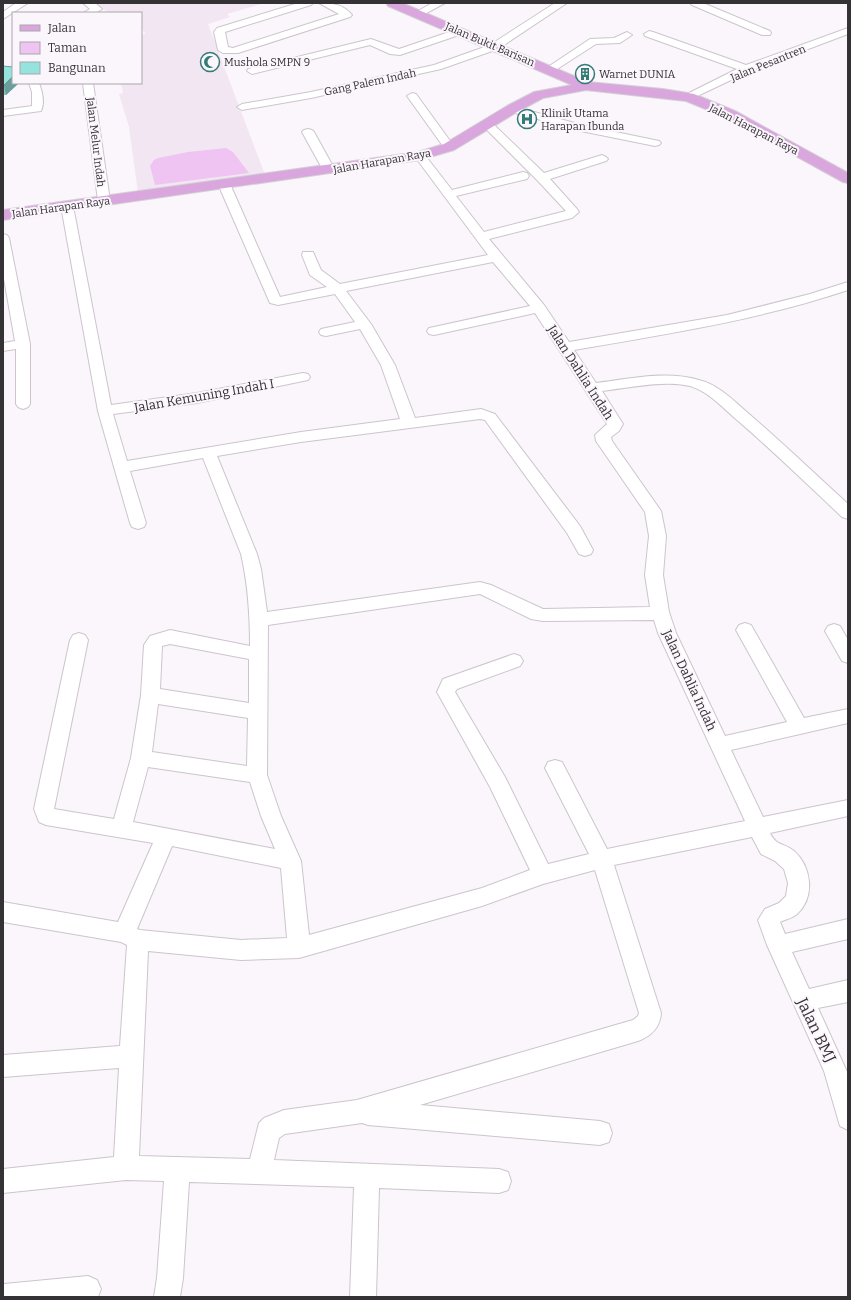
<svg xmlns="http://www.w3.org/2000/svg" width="851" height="1300" font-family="Bitter,serif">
<rect width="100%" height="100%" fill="#fbf5fc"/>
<!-- built -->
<polygon fill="#f2e6f3" points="105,3 264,3 227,14 230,17 208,24 265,175 138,193 129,127 119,94 123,93 121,83 141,83 141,35 146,33 141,30 141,13 110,13 96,5"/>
<!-- green -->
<polygon fill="#efc4f2" points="226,148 233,152 249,173 155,185 150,166 154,160 158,158 188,152"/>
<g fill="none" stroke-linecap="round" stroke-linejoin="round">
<defs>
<g id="minor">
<polygon points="16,3 28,3 3,19 3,12"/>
<polygon points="83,3 95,3 102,9 96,13 83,13 90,9"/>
<path d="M298,3h15l-2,2 -86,27 3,15 5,1 106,-34 -20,-11c13,0 24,1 33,12l-2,2 -112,36h-15l-5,-3 -4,-18 3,-4z"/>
<polygon points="432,3 445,3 421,16 415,16 413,14"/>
<polygon points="555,3 567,3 498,49 441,69 311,98 242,110 237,107 242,104 311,92 434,65 490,45"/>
<polygon points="690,3 703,3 770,31 771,33 770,35 762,35 692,5"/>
<polygon points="848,28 848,34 750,71 689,100 684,97 685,95 737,69 645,36 644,34 649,31 653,32 746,65"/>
<polygon points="458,29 463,32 462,34 400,55 390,54 370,45 252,74 247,71 248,69 371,39 399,49"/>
<polygon points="627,32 632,35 620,43 596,44 554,71 550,72 545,69 590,39 614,38"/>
<path d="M29,83h10c3,8 6,20 2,28l-38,5v-6l29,-4v-14z"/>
<polygon points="83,83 93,83 110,201 108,204 100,204 98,201"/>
<polygon points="412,93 416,94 453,145 455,147 453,149 445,149 407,96"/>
<polygon points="512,106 582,125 659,141 661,143 659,145 655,146 581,131 508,111 506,109"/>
<path d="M487,121l4,1 53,51 58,-18 4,2 2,2 -2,2 -56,18 27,30 2,3 -7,6 -83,21 55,66 25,37 158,-27 83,-21 38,-12v8c-89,30 -182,44 -274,60l22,33c33,-4 71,-13 103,-3 20,5 35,21 50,34 34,29 66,60 99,90v15l-6,-2c-35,-33 -69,-66 -105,-97 -14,-12 -29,-29 -47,-34 -28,-6 -61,2 -88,5l21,33 -4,7 -8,6 1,4 49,70 5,25 -3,39 6,37 7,21 49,103 62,-14 -51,-92 3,-5 6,-2 6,2 53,93 44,-9v14l-117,27 32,67 85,-17v16l-78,17c7,14 13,9 24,18 17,15 22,46 3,63 -4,4 -11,5 -17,8l5,12 63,-15v20l-56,13 17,37 39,-9v22l-30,6 30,66v56l-8,-4 -16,-55 -57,-126 -9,-25 7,-11 14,-6 7,-7 2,-13 -4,-14 -9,-8 -14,-7 -9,-17 -138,28 47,148c-1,15 -10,23 -23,28l-218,64 180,16 9,3 3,9 -3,9 -9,3 -232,-20 -6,-2 -77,11 -6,4 -5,22 225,9 9,3 3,9 -3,9 -9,3 -120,-5 -3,109h-26l4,-110 -165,-5 -6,96 -3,19h-26l3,-19 7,-97 -38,-1 -123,13v-24l111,-12 5,-89 -116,9v-22l117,-9 7,-101 -6,-3 -118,-20v-20l115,20 35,-79 -107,-18 -7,-3 -5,-13 36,-169 3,-5 6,-2 6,2 3,5 -34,169 60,10 17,-61 10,-63 3,-50 6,-9 20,-6 80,16c0,-31 -2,-62 -9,-92l-38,-96 -73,13 16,52 -2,4 -6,2 -6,-2 -2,-4 -32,-112 -37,-205 2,-3h8l2,3 38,199 86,-12 106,-20 5,1 2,3 -2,3 -5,1 -106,22 -84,11 14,47 174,-29 99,-13 -19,-54 -21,-36 -34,7 -5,-1 -2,-3 2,-3 34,-7 -20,-28 -57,11 -8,-2 -52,-119 2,-3h8l2,3 50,113 47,-10 -17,-12 -8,-20 1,-3h10l8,18 19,14 148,-29 -72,-97 -2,-2 2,-2h8l28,36 71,-18 4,1 2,3 -2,3 -71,17 28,36 82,-21 -28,-30 -57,-57 2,-2zM493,262l37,44 -96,21 -5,1 -2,3 2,3 5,1 101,-22 72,111 -12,11 1,6 49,71 4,24 -4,39 5,32 -107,2 -52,-24 -11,-3 -213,30 -6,-43 -4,-15 -40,-98 84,-14 179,-23 5,1 82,113 12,21 6,2 6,-2 2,-4 -13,-24 -85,-112 -14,-5 -66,9 -20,-53 -24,-41 -25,-33zM480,594l51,25 12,2 111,-1 4,13 87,188 -138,28 -45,-87 -7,-2 -7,2 -3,6 44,86 -41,10 -43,-87 -50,-85 2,-3 63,-23 3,-5 -3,-5 -6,-2 -71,25 -6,13 53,95 40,83 -48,18 -173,47 -8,-74 -20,-45 -14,-41 1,-150zM170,644l79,15v44l-89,-14 2,-43zM158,704l90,14 -1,48 -95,-14zM148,767l102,15 11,34 14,33 -142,-27zM172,846l109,22 6,70 -46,2 -101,-10 -3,-1zM595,870l44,143 -1,3 -5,4 -276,80 -73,10 -20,8 -5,5 -9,36 -111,-3 9,-205 93,9 58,-2 183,-52 61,-22z"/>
<polygon points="308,129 312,130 314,132 335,170 333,173 325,173 323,170 302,132 304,130"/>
<polygon points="3,234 7,235 9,238 30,344 30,404 28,407 23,409 18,407 16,404 16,349 3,351 3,343 15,341 3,273"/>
<polygon points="834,624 840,626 848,640 848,663 842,661 825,631 828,626"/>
<polygon points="88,1276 97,1280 101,1289 98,1297 3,1297 4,1284"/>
</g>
<polygon id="major" points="386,3 402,3 588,82 663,89 694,94 735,111 848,173 848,183 843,182 725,117 686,101 586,90 543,98 517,112 454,150 420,160 3,220 3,210 418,152 444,144 507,106 534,92 572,85 388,6"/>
</defs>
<!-- minor casing -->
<use href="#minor" stroke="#ccc5cc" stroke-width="2"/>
<!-- major casing -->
<use href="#major" stroke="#d3d2d3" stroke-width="2"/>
<!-- minor -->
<use href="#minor" fill="#fff" fill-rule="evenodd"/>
<!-- major -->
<use href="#major" fill="#d9a6dd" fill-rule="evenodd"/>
</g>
<!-- wall -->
<polygon fill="#7fc3be" points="3,66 13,83 19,83 6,95 3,95"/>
<!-- shaded-wall -->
<polygon fill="#689f9b" points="13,76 13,83 19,83 6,95 4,85"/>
<!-- building -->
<polygon fill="#94e3dd" stroke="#689f9b" points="3,66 13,67 13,76 4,85 3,85"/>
<!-- icons -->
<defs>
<symbol id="mosque-ring" viewBox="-11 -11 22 22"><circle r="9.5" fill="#fbf5fc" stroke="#337b76" stroke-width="1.5"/><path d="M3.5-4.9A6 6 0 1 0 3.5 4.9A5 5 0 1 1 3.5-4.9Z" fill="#337b76"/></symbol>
<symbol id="building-ring" viewBox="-11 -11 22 22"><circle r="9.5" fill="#fbf5fc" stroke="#337b76" stroke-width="1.5"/><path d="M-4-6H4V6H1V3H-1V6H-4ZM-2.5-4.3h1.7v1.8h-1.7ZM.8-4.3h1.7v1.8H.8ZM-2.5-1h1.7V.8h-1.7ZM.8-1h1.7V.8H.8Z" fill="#337b76"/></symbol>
<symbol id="hospital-ring" viewBox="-11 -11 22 22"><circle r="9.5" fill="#fbf5fc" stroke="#337b76" stroke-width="1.5"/><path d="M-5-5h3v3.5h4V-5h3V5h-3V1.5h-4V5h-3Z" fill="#337b76"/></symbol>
</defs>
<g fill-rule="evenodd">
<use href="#mosque-ring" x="199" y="51" width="22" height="22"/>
<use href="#building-ring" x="574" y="63" width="22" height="22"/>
<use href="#hospital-ring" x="516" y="108" width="22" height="22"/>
</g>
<g text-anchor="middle" stroke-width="4" stroke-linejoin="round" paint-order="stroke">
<!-- far-street labels -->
<g font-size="11" fill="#353235" stroke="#fbf5fc">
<text transform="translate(490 44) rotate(23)" y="4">Jalan Bukit Barisan</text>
<text transform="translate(768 63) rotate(-22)" y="4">Jalan Pesantren</text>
<text transform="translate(370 82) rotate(-12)" y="4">Gang Palem Indah</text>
<text transform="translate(754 129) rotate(27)" y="4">Jalan Harapan Raya</text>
<text transform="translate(96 142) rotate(83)" y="4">Jalan Melur Indah</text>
<text transform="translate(382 161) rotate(-10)" y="4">Jalan Harapan Raya</text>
<text transform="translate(61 207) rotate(-8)" y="4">Jalan Harapan Raya</text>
</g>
<!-- far-poi labels -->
<g font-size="11" fill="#353235" stroke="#fbf5fc" text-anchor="start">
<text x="224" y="66">Mushola SMPN 9</text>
<text x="599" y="78">Warnet DUNIA</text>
<text x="541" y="117">Klinik Utama<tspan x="541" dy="13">Harapan Ibunda</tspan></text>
</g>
<!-- street labels -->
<g font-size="13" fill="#353235" stroke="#fbf5fc">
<text transform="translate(581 372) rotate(57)" y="5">Jalan Dahlia Indah</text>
<text transform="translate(204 395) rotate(-10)" y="5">Jalan Kemuning Indah I</text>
<text transform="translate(690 680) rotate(65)" y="5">Jalan Dahlia Indah</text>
</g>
<!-- near-street labels -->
<g font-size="16" fill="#353235" stroke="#fbf5fc">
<text transform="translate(817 1030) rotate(64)" y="6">Jalan BMJ</text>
</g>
</g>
<!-- border -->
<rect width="851" height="1300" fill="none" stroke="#353235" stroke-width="8"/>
<!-- legend -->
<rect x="12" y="12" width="130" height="72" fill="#fbf5fc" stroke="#aca7ac"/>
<rect x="20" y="25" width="20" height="6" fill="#d9a6dd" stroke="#aca7ac"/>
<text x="48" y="32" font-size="12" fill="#353235">Jalan</text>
<rect x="20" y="42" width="20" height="12" fill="#efc4f2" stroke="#aca7ac"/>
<text x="48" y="52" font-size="12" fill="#353235">Taman</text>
<rect x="20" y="62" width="20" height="12" fill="#94e3dd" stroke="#aca7ac"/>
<text x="48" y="72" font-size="12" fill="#353235">Bangunan</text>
</svg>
